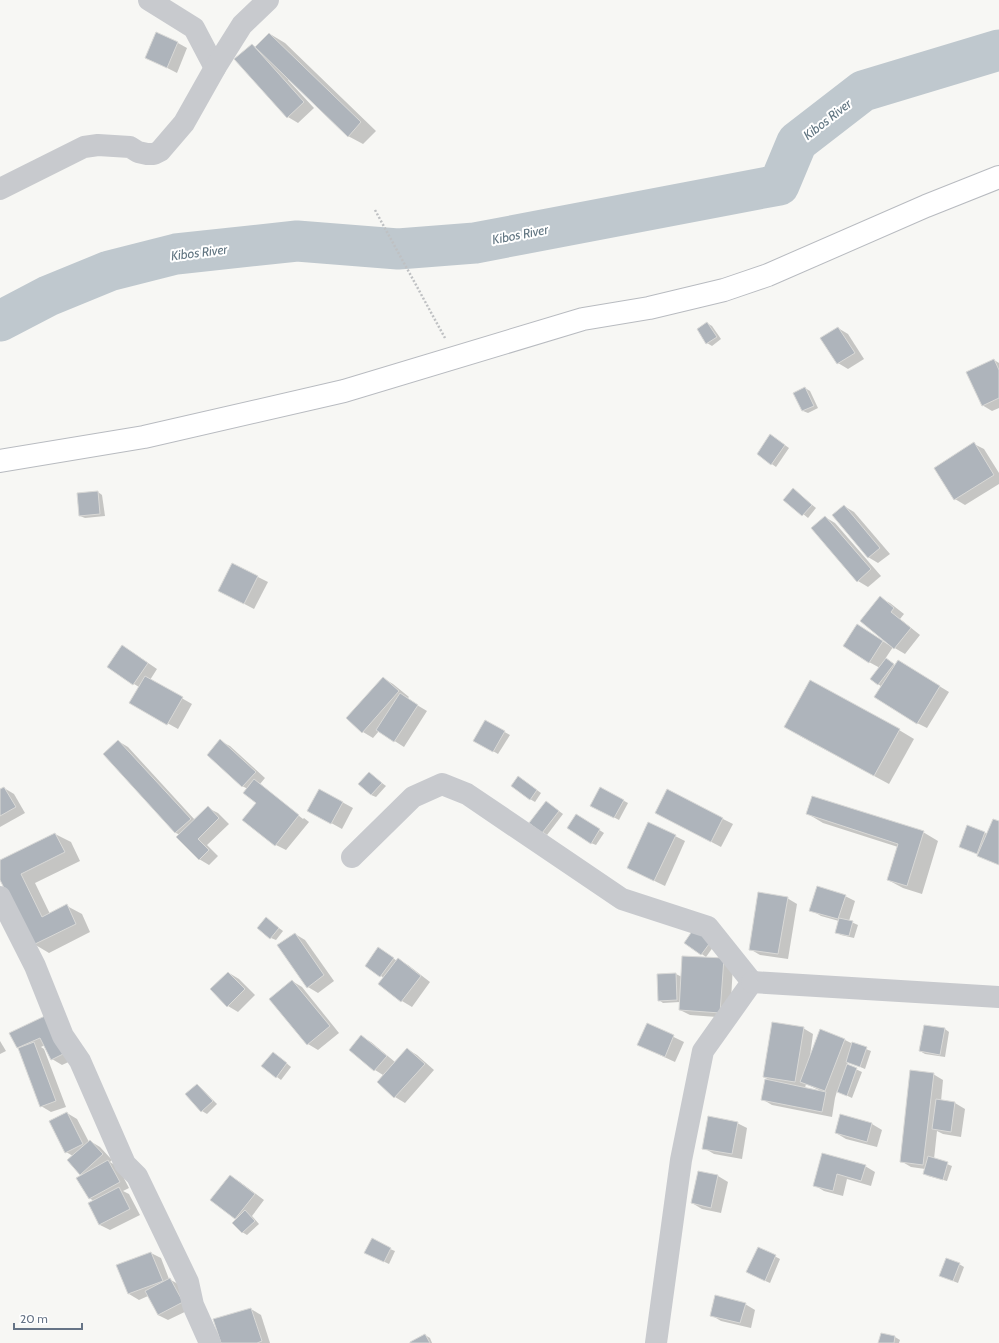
<svg xmlns="http://www.w3.org/2000/svg" width="999" height="1343" font-family="Cabin,sans-serif">
<rect width="100%" height="100%" fill="#f7f7f4"/>
<!-- shadow -->
<g fill="#0003" fill-rule="evenodd">
<polygon points="270,34 285,43 376,131 363,144 348,136 290,79 288,80 314,108 298,123 288,117 252,45 256,47"/>
<polygon points="178,43 187,48 177,73 146,57"/>
<polygon points="707,323 712,326 721,339 712,346 707,343"/>
<polygon points="838,328 848,334 864,359 848,369 838,363 821,338"/>
<polygon points="994,360 999,363 999,408 992,411 982,405"/>
<polygon points="805,388 810,391 818,408 808,413 803,411"/>
<polygon points="775,438 789,448 776,467 758,454"/>
<polygon points="974,444 984,449 999,473 999,484 965,505 955,499"/>
<polygon points="793,489 816,508 808,518 785,499"/>
<polygon points="98,492 102,495 105,516 85,518 80,516"/>
<polygon points="844,506 854,512 890,554 878,563 868,557"/>
<polygon points="825,517 835,523 881,576 868,587 858,581"/>
<polygon points="258,577 268,582 254,609 229,596"/>
<polygon points="880,598 890,603 904,614 900,619 920,635 905,654 893,647 885,659 895,665 908,667 949,692 927,728 917,723 882,687 878,684 880,668 869,662 867,631 892,647 893,646"/>
<polygon points="132,652 157,669 150,680 192,704 178,729 131,703 139,687 134,684"/>
<polygon points="383,678 393,684 409,697 407,699 427,711 404,747 379,731 373,738 363,732"/>
<polygon points="485,721 510,735 498,754 474,740"/>
<polygon points="899,730 914,739 889,784 800,736"/>
<polygon points="118,741 128,747 195,820 208,808 218,813 229,824 207,845 218,856 209,865 199,859 180,835 176,833 105,754"/>
<polygon points="220,741 230,746 265,778 260,784 263,786 263,787 303,819 304,818 309,822 286,850 276,845 257,803 248,789 242,786"/>
<polygon points="369,773 386,786 376,797 371,795"/>
<polygon points="523,780 541,793 535,802 530,799"/>
<polygon points="4,788 14,794 25,813 0,827 0,790"/>
<polygon points="600,788 628,803 619,820 591,805"/>
<polygon points="320,790 353,808 342,829 308,810"/>
<polygon points="551,805 563,814 547,835 530,823"/>
<polygon points="656,813 723,819 733,824 721,847"/>
<polygon points="808,814 923,832 938,841 922,894 903,888 888,880 898,847 823,823"/>
<polygon points="581,818 604,833 596,845 591,843"/>
<polygon points="999,822 999,865 989,861 979,854 960,847 985,833 988,834"/>
<polygon points="55,834 71,842 80,861 35,883 50,914 67,906 82,914 90,932 49,953 34,944 0,877 0,861"/>
<polygon points="675,836 685,841 665,886 638,873"/>
<polygon points="845,896 855,901 849,921 858,925 854,938 841,935 836,932 839,921 821,916 811,910"/>
<polygon points="787,898 797,904 788,959 760,955 750,949"/>
<polygon points="267,919 283,931 276,940 271,938"/>
<polygon points="295,934 305,940 334,981 318,993 308,987"/>
<polygon points="685,942 716,943 706,957"/>
<polygon points="383,951 397,961 398,960 408,965 430,982 412,1007 402,1001 384,978 366,966"/>
<polygon points="683,957 733,965 730,1018 690,1015 680,1010 680,1002 663,1003 659,1000 658,975 676,974 682,977"/>
<polygon points="229,973 239,979 255,995 238,1012 228,1006"/>
<polygon points="292,981 302,987 339,1033 318,1050 308,1044 270,999"/>
<polygon points="47,1016 75,1059 62,1065 52,1059 45,1045 41,1047 44,1049 66,1107 51,1112 41,1106 19,1048 18,1048"/>
<polygon points="647,1024 684,1042 675,1062 638,1045"/>
<path d="M803,1028l10,6 -3,22 35,-16 8,4 18,7 -6,18 -17,-7 -1,3 15,7 -10,26 -15,-7 -2,7 -3,19 -60,-12 -10,-6 10,-17 -8,-5zM806,1084l13,6 -1,1 -13,-3z"/>
<polygon points="945,1029 949,1032 945,1057 925,1054 920,1051"/>
<polygon points="361,1037 371,1042 395,1062 407,1049 417,1055 434,1070 405,1103 395,1097 378,1082 383,1075 375,1070 350,1050"/>
<polygon points="0,1041 6,1051 0,1054"/>
<polygon points="278,1056 291,1067 281,1080 277,1077"/>
<polygon points="933,1074 943,1080 941,1101 955,1103 965,1109 961,1137 943,1134 937,1131 934,1159 952,1166 947,1181 928,1176 924,1173 925,1169 911,1167 901,1161"/>
<polygon points="197,1085 201,1088 217,1104 207,1114 202,1111 187,1094"/>
<polygon points="67,1113 77,1119 89,1142 90,1141 100,1147 112,1160 110,1162 118,1167 129,1188 123,1191 129,1194 140,1215 110,1230 100,1225 89,1203 94,1201 89,1198 83,1175 80,1174 73,1156 66,1152"/>
<polygon points="841,1116 872,1124 882,1130 877,1147 846,1139 836,1133"/>
<polygon points="737,1123 747,1128 742,1159 714,1154 704,1148"/>
<polygon points="822,1154 865,1166 875,1172 871,1186 847,1179 843,1196 824,1191 814,1185"/>
<polygon points="699,1172 718,1176 728,1182 721,1213 702,1209 692,1203"/>
<polygon points="230,1176 240,1182 264,1200 252,1216 259,1224 247,1235 242,1232 237,1219 211,1200"/>
<polygon points="759,1248 780,1259 770,1283 752,1275"/>
<polygon points="390,1249 395,1251 389,1264 370,1255"/>
<polygon points="151,1253 161,1258 169,1279 180,1285 193,1308 168,1320 158,1315 148,1296 139,1300 129,1294 117,1266"/>
<polygon points="959,1264 964,1267 958,1283 940,1276"/>
<polygon points="745,1304 755,1310 751,1328 721,1321 711,1315"/>
<polygon points="251,1309 261,1315 270,1343 222,1343 215,1320"/>
<polygon points="881,1334 895,1337 900,1340 899,1343 879,1343"/>
<polygon points="425,1335 430,1338 432,1343 411,1343"/>
</g>
<g fill="none" stroke-linecap="round" stroke-linejoin="round">
<!-- river -->
<polyline stroke="#bfc8ce" stroke-width="41" points="0,321 48,296 109,271 176,254 297,241 398,249 475,243 779,185 797,142 863,91 999,50"/>
</g>
<!-- building -->
<g fill="#aeb4bb" stroke="#d9d9d7">
<polygon points="156,32 178,42 167,68 145,58"/>
<polygon points="269,33 361,122 348,137 255,47"/>
<polygon points="252,44 304,102 287,118 234,59"/>
<polygon points="707,322 717,337 706,344 697,329"/>
<polygon points="838,327 855,353 837,364 820,338"/>
<polygon points="994,359 999,370 999,398 982,406 966,372"/>
<polygon points="805,387 814,406 802,411 793,393"/>
<polygon points="770,434 785,445 771,465 757,454"/>
<polygon points="974,442 994,475 954,500 934,468"/>
<polygon points="793,488 812,505 802,516 783,500"/>
<polygon points="98,491 100,514 79,516 77,493"/>
<polygon points="844,505 880,548 868,558 832,515"/>
<polygon points="825,516 871,569 857,582 811,528"/>
<polygon points="232,563 258,576 244,604 218,591"/>
<polygon points="880,596 894,608 891,612 911,628 894,649 860,621"/>
<polygon points="857,624 883,641 869,663 843,646"/>
<polygon points="122,645 148,663 133,685 107,667"/>
<polygon points="886,658 894,664 878,685 870,679"/>
<polygon points="898,660 940,686 917,724 874,697"/>
<polygon points="145,676 183,697 167,725 129,703"/>
<polygon points="383,677 399,691 362,733 346,718"/>
<polygon points="810,680 900,729 874,776 784,727"/>
<polygon points="400,693 418,705 394,742 376,730"/>
<polygon points="485,720 505,731 493,752 473,741"/>
<polygon points="220,739 256,772 242,787 207,755"/>
<polygon points="118,740 191,819 175,833 103,754"/>
<polygon points="369,772 382,783 371,795 358,784"/>
<polygon points="518,776 537,790 530,800 511,786"/>
<polygon points="254,779 299,815 275,846 242,820 256,803 243,793"/>
<polygon points="4,787 16,807 0,816 0,789"/>
<polygon points="600,787 624,800 614,818 590,806"/>
<polygon points="319,789 343,802 331,824 307,811"/>
<polygon points="667,789 723,818 711,842 655,813"/>
<polygon points="812,796 924,831 907,886 887,880 898,844 806,814"/>
<polygon points="546,801 559,811 542,833 529,823"/>
<polygon points="208,806 219,818 198,839 209,850 199,860 176,837"/>
<polygon points="576,814 600,829 591,844 567,828"/>
<polygon points="993,819 999,821 999,865 977,856"/>
<polygon points="648,822 676,835 654,881 627,868"/>
<polygon points="967,825 985,832 977,854 959,847"/>
<polygon points="55,833 65,852 21,874 42,917 67,904 76,924 33,945 0,880 0,860"/>
<polygon points="817,886 846,895 838,919 809,911"/>
<polygon points="758,892 788,897 778,954 749,950"/>
<polygon points="266,917 279,928 270,939 257,928"/>
<polygon points="839,918 853,921 849,936 835,933"/>
<polygon points="695,927 712,940 701,955 684,943"/>
<polygon points="295,933 324,975 307,988 277,945"/>
<polygon points="378,947 394,958 380,977 365,966"/>
<polygon points="682,956 724,958 720,1013 679,1010"/>
<polygon points="398,958 421,976 401,1002 378,984"/>
<polygon points="228,972 245,989 227,1007 210,989"/>
<polygon points="676,973 677,1000 658,1001 657,974"/>
<polygon points="292,980 330,1026 307,1045 269,999"/>
<polygon points="47,1015 65,1053 51,1060 40,1038 17,1048 9,1033"/>
<polygon points="772,1022 804,1027 795,1082 763,1077"/>
<polygon points="647,1023 674,1035 665,1057 637,1045"/>
<polygon points="924,1025 945,1028 940,1055 919,1051"/>
<polygon points="820,1029 845,1039 825,1091 800,1082"/>
<polygon points="361,1035 387,1056 374,1071 349,1050"/>
<polygon points="34,1042 56,1101 40,1107 18,1048"/>
<polygon points="852,1042 867,1047 860,1067 846,1062"/>
<polygon points="407,1048 425,1064 394,1098 377,1082"/>
<polygon points="273,1052 287,1063 276,1078 261,1066"/>
<polygon points="847,1064 857,1068 847,1096 837,1092"/>
<polygon points="910,1070 934,1073 923,1165 900,1162"/>
<polygon points="765,1079 826,1092 822,1112 761,1100"/>
<polygon points="197,1084 213,1101 201,1112 185,1094"/>
<polygon points="936,1099 955,1102 951,1132 932,1129"/>
<polygon points="67,1112 83,1144 65,1153 49,1121"/>
<polygon points="840,1114 872,1123 867,1142 835,1133"/>
<polygon points="708,1116 738,1122 732,1154 702,1149"/>
<polygon points="90,1140 103,1154 80,1175 67,1160"/>
<polygon points="822,1153 866,1165 861,1181 837,1174 833,1191 813,1186"/>
<polygon points="928,1156 948,1162 943,1180 923,1174"/>
<polygon points="108,1160 120,1182 89,1199 76,1178"/>
<polygon points="698,1171 718,1175 711,1208 691,1203"/>
<polygon points="230,1175 255,1194 235,1219 210,1200"/>
<polygon points="119,1187 130,1209 99,1225 88,1203"/>
<polygon points="245,1210 255,1221 242,1233 232,1223"/>
<polygon points="372,1238 391,1248 384,1262 364,1253"/>
<polygon points="758,1247 776,1255 765,1281 746,1272"/>
<polygon points="151,1252 163,1281 128,1294 116,1265"/>
<polygon points="946,1258 960,1263 953,1281 939,1276"/>
<polygon points="170,1278 183,1302 158,1315 145,1291"/>
<polygon points="715,1295 746,1303 740,1323 710,1316"/>
<polygon points="251,1308 262,1341 257,1343 221,1343 213,1319"/>
<polygon points="881,1333 895,1336 894,1343 878,1343"/>
<polygon points="425,1334 430,1343 410,1343 410,1342"/>
</g>
<g fill="none" stroke-linecap="round" stroke-linejoin="round">
<defs>
<polyline id="major" points="0,461 144,437 344,391 583,319 649,308 724,290 768,275 926,206 999,177"/>
</defs>
<!-- major casing -->
<use href="#major" stroke="#b8bbc0" stroke-width="24"/>
<!-- path -->
<polyline stroke="#bfc1c3" stroke-width="2.5" stroke-dasharray="2 2" stroke-linecap="butt" points="375,210 445,338"/>
<!-- minor -->
<g stroke="#c8cace" stroke-width="22">
<polyline points="149,0 194,28 215,68"/>
<polyline points="0,189 84,147 98,145 130,147 138,152 147,154 154,154 160,151 184,123 215,68 242,25 268,0"/>
<polyline points="352,857 413,797 442,784 467,794 622,899 708,927 752,982 703,1051 681,1160 656,1343"/>
<polyline points="0,897 35,966 63,1036 80,1061 125,1164 137,1176 188,1282 193,1305 210,1343"/>
<polyline points="752,982 999,997"/>
</g>
<!-- major -->
<use href="#major" stroke="#fff" stroke-width="22"/>
</g>
<g text-anchor="middle" stroke-width="4" stroke-linejoin="round" paint-order="stroke">
<!-- water labels -->
<g font-size="13" font-style="italic" fill="#627682" stroke="#fff">
<text transform="translate(827 119) rotate(-38)" y="5">Kibos River</text>
<text transform="translate(520 234) rotate(-11)" y="5">Kibos River</text>
<text transform="translate(199 252) rotate(-7)" y="5">Kibos River</text>
</g>
</g>
<!-- scale -->
<path d="M14 1323v6h68v-6" fill="none" stroke="#667486" stroke-width="2"/>
<text x="20" y="1323" font-size="12" fill="#667486" stroke="#ffffff" stroke-width="3" paint-order="stroke">20 m</text>
</svg>
